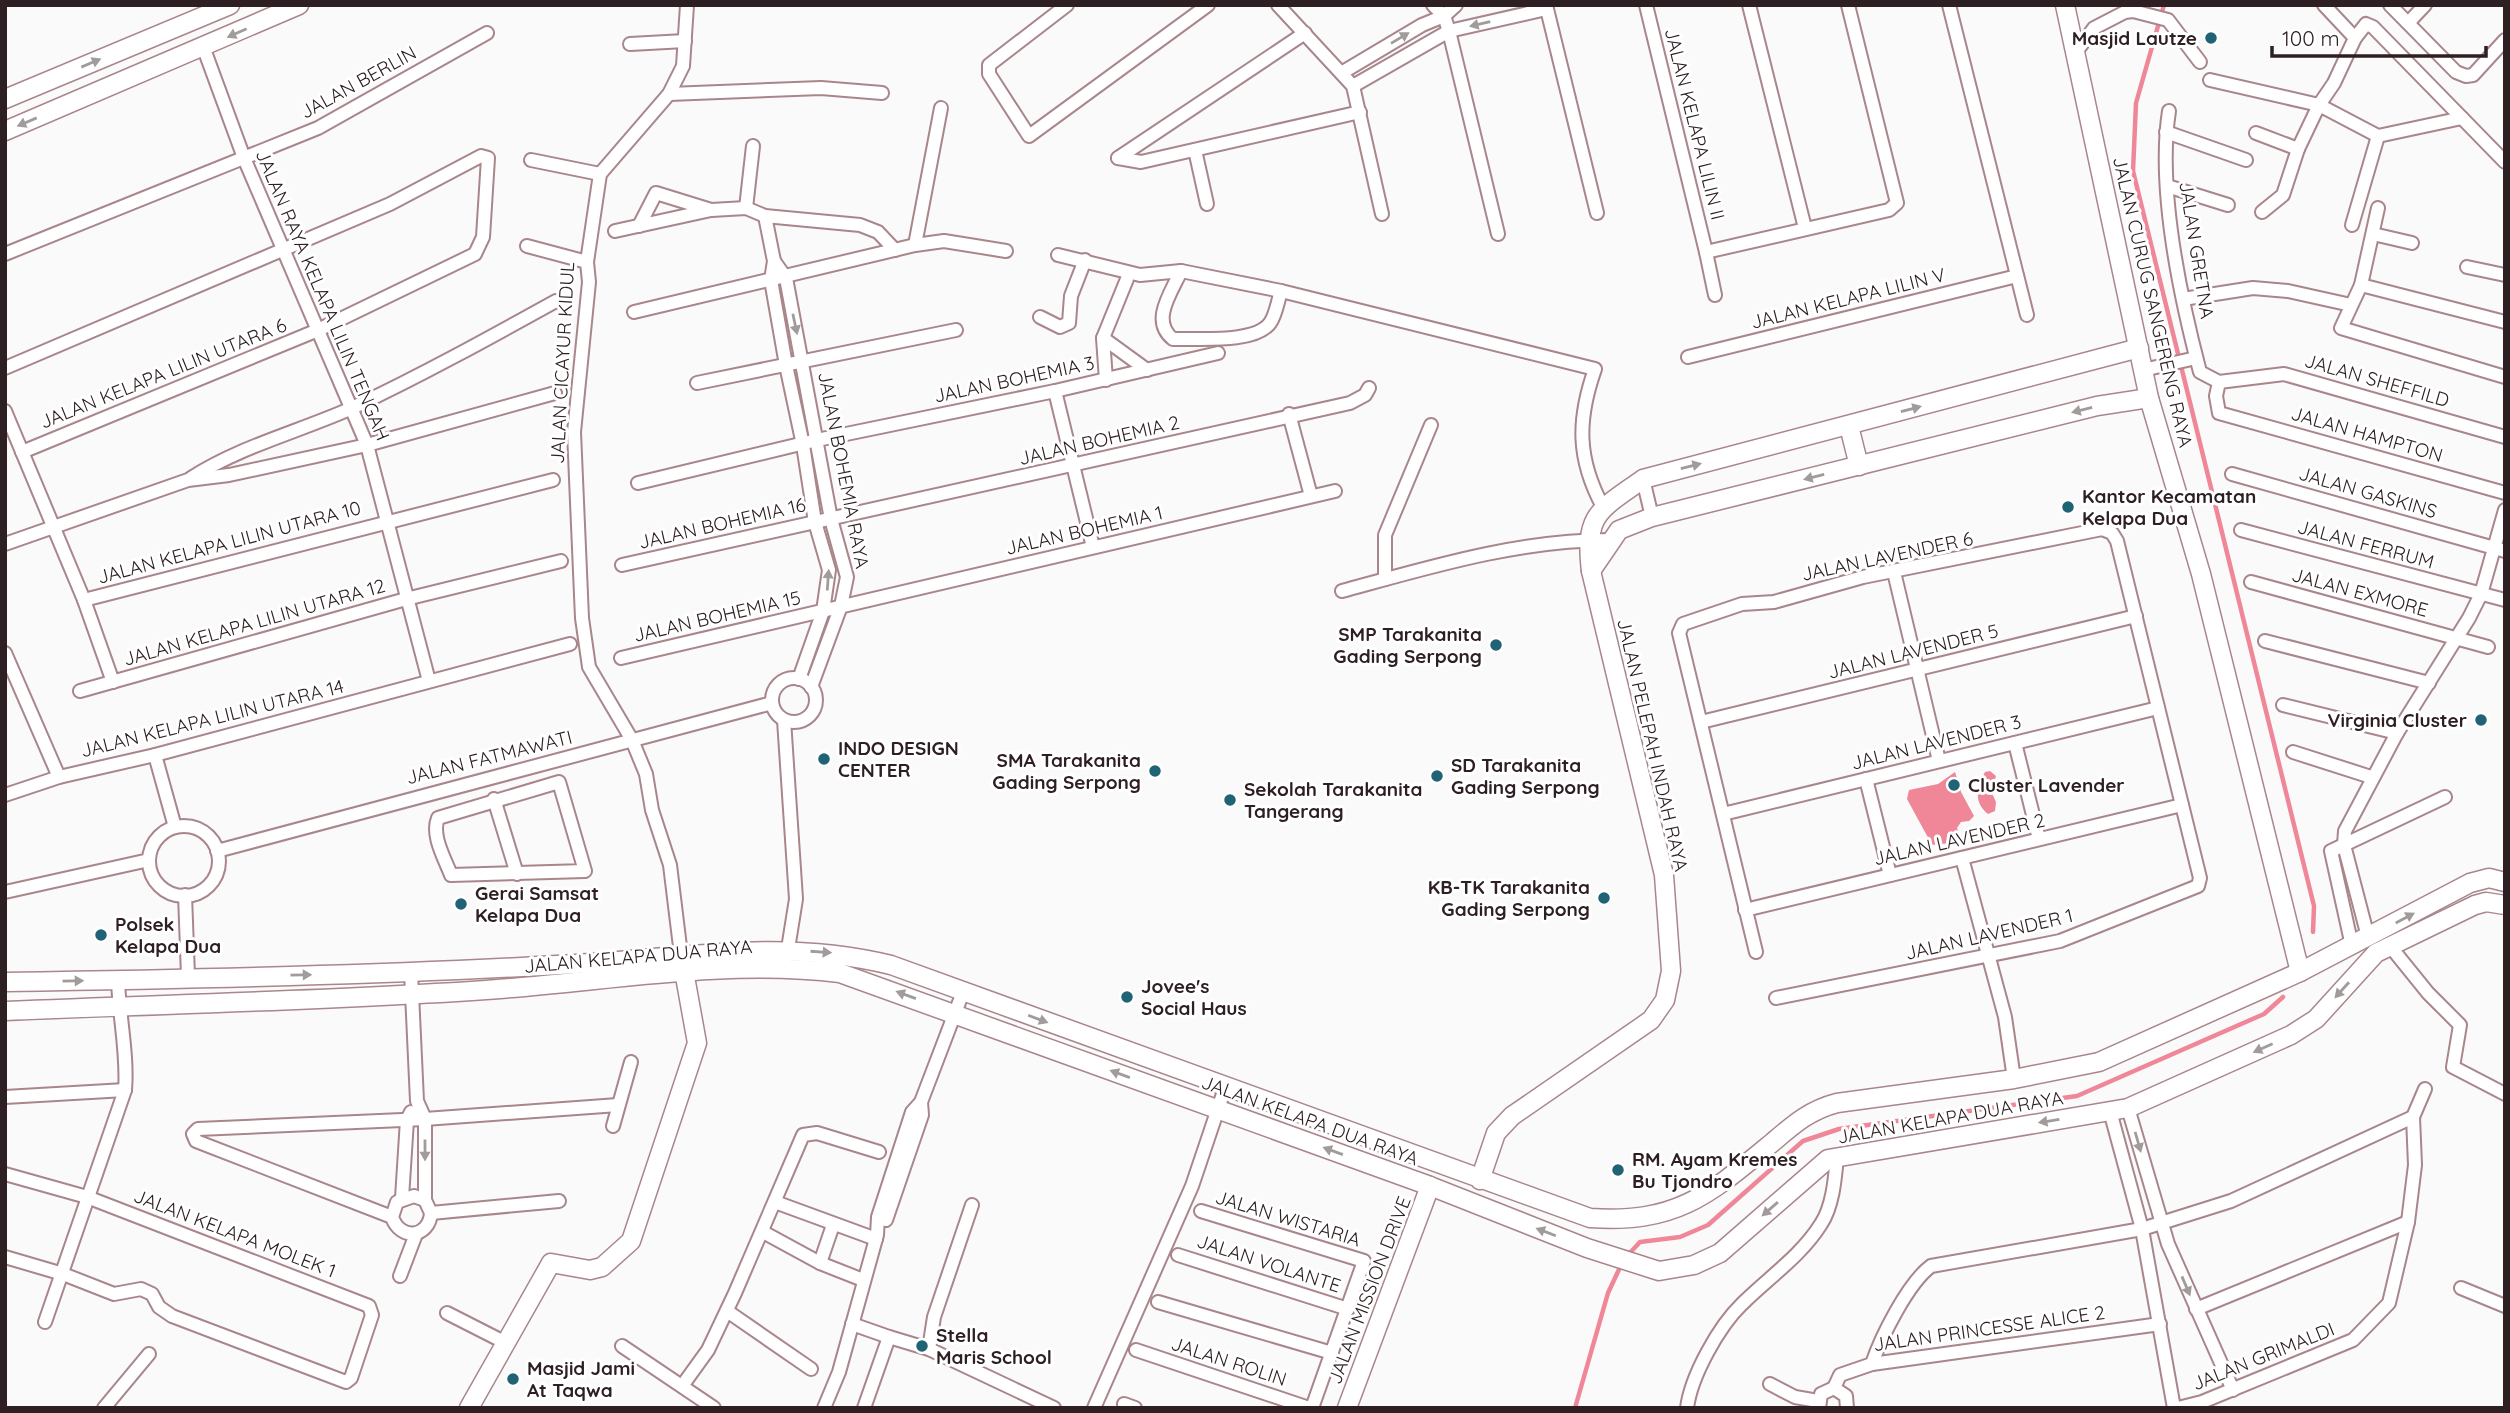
<svg xmlns="http://www.w3.org/2000/svg" width="2510" height="1413" font-family="Quicksand,sans-serif">
<rect width="100%" height="100%" fill="#fafafa"/>
<!-- water -->
<g fill="#ef8799">
<path d="M1990,771l6,5 -5,15 5,11 -1,9 -7,3c-15,-12 -11,-27 -3,-42z"/>
<polygon points="1955,772 1961,792 1974,816 1969,821 1961,822 1957,828 1960,836 1951,843 1932,845 1907,799 1909,790 1938,784"/>
</g>
<g fill="none" stroke-linecap="round" stroke-linejoin="round">
<!-- stream -->
<g stroke="#ef8799" stroke-width="4.5">
<polyline points="2164,5 2136,103 2133,171 2314,906 2313,932"/>
<polyline points="1627,1256 1640,1242 1680,1237 1708,1225 1803,1141 1839,1129 2077,1096 2264,1014 2283,997"/>
<polyline points="1575,1408 1608,1293 1622,1263"/>
</g>
<defs>
<g id="street">
<polyline points="1067,5 989,65 989,74 1029,136 1208,5"/>
<polyline points="1278,5 1353,86 1382,214"/>
<polyline points="1433,5 1444,16 1449,31 1498,234"/>
<polyline points="1546,5 1597,213"/>
<polyline points="1646,5 1706,252 1889,210 1897,203 1848,5"/>
<polyline points="1749,5 1805,228"/>
<polyline points="1949,5 2027,315"/>
<polyline points="2324,5 2355,38 2366,24 2373,27 2505,162"/>
<polyline points="2390,5 2456,72 2466,76 2473,75 2505,40"/>
<polyline points="2408,23 2425,5"/>
<polyline points="630,44 685,41"/>
<polyline points="204,49 244,158 367,445 429,681"/>
<polyline points="2076,52 2094,28 2125,12 2133,11 2168,20 2200,62"/>
<polyline points="1343,72 1422,25 1444,16 1456,5"/>
<polyline points="2210,80 2319,105 2334,83 2355,38"/>
<polyline points="1353,86 1449,31 1546,9"/>
<polyline points="669,94 821,88 882,93"/>
<path d="M2169,111c-12,78 11,185 31,261l19,10"/>
<polyline points="2166,132 2246,160"/>
<polyline points="2256,133 2298,149 2319,105 2378,136 2462,118"/>
<polyline points="1195,150 1207,204"/>
<polyline points="1118,158 1141,162 1360,112"/>
<polyline points="1118,158 1305,33"/>
<polyline points="531,160 600,174"/>
<polyline points="2167,186 2228,205"/>
<polyline points="746,208 753,146"/>
<polyline points="2378,208 2361,285 2341,328 2505,377"/>
<polyline points="2262,212 2283,195 2298,149"/>
<polyline points="765,216 774,261 771,280 786,365 803,445 815,522 829,570 823,611 799,679"/>
<polyline points="2352,225 2378,136"/>
<polyline points="639,226 656,193 711,210"/>
<polyline points="615,231 711,210 746,208 765,216 860,225 878,232 895,250"/>
<polyline points="2373,234 2412,243"/>
<polyline points="915,245 941,108"/>
<polyline points="527,246 587,262"/>
<polyline points="1706,252 1715,295"/>
<polyline points="5,254 318,128 487,33"/>
<path d="M1058,255l82,20 41,-4c-10,22 -31,50 -8,68 25,-1 82,5 97,-16 6,-8 8,-23 11,-32l314,78c-18,51 -18,90 8,138"/>
<polyline points="774,261 786,278 831,519 847,577 841,606 811,687"/>
<polyline points="2467,267 2505,275"/>
<polyline points="1181,271 1281,291"/>
<polyline points="2361,285 2505,322"/>
<polyline points="2183,299 2253,288 2288,291 2351,305"/>
<polyline points="634,312 915,245 944,241 1006,251"/>
<polyline points="1040,317 1060,327 1069,323 1071,296 1085,260"/>
<polyline points="1103,338 1147,370"/>
<polyline points="1688,357 2017,276"/>
<polyline points="5,368 390,204 481,156 488,158 483,237 475,254 318,330 22,452"/>
<polyline points="2143,370 2196,358"/>
<polyline points="1106,380 1103,338 1127,279"/>
<polyline points="697,383 956,330"/>
<polyline points="1055,391 1093,547"/>
<polyline points="5,411 84,600 113,682"/>
<polyline points="1289,414 1311,496"/>
<polyline points="2505,437 2284,374 2219,382 2216,396 2219,413 2505,493"/>
<polyline points="2232,474 2505,551"/>
<path d="M191,478c50,-32 107,-46 161,-70 70,-33 137,-70 204,-107"/>
<polyline points="1643,479 1652,517"/>
<polyline points="638,483 817,440 1055,391 1218,353"/>
<polyline points="2241,530 2505,600"/>
<polyline points="5,544 188,480 229,475 367,445 555,393"/>
<polyline points="622,565 1350,403 1365,395 1369,388"/>
<polyline points="1894,572 1939,761"/>
<polyline points="1385,579 1385,535 1431,425"/>
<polyline points="2251,582 2488,647"/>
<path d="M1342,591c88,-24 176,-51 268,-51"/>
<polyline points="84,600 553,480"/>
<polyline points="2265,641 2429,683"/>
<polyline points="5,653 59,777"/>
<polyline points="621,658 1335,491"/>
<circle cx="794" cy="700" r="22"/>
<polyline points="80,691 406,599 561,561"/>
<polyline points="2283,705 2397,733"/>
<polyline points="784,720 796,899 788,949"/>
<polyline points="1701,722 2136,616"/>
<polyline points="2015,743 2039,839"/>
<polyline points="2293,752 2371,777"/>
<polyline points="155,755 175,827"/>
<polyline points="1866,779 1890,875"/>
<path d="M559,782l26,89 -134,4c-7,-18 -20,-40 -13,-57z"/>
<polyline points="5,795 59,777 155,755 570,644"/>
<polyline points="494,799 517,874"/>
<polyline points="1723,814 2158,708"/>
<circle cx="184" cy="861" r="35"/>
<polyline points="217,851 772,703"/>
<polyline points="1962,858 2005,1017 2014,1079"/>
<polyline points="5,892 149,860"/>
<polyline points="185,895 188,976"/>
<polyline points="1745,910 2182,805"/>
<polyline points="2368,937 2344,845 2345,831 2397,733 2469,618 2481,594 2505,510"/>
<polyline points="2352,946 2331,851 2445,797"/>
<polyline points="2390,946 2428,993 2460,1025 2453,1067 2505,1094"/>
<polyline points="1756,952 1679,633 1683,624 1742,604 1774,602 1863,577 2102,529 2112,533 2117,541 2200,878 2198,886 2060,941 1776,998"/>
<polyline points="681,955 670,865 652,810 646,774 632,740 589,667 582,618 574,432 589,282 587,262 600,174 669,94 683,66 687,5"/>
<path d="M411,972l6,129 8,18v81l6,13c-2,25 -31,28 -39,4l5,-15 17,-6 11,4"/>
<polyline points="5,1097 125,1090"/>
<polyline points="2128,1108 2168,1244 2233,1390"/>
<polyline points="2110,1111 2142,1229 2174,1408"/>
<polyline points="613,1126 631,1062"/>
<polyline points="5,1174 87,1197 369,1306 372,1315 351,1378 346,1382 172,1316 159,1307 152,1294 141,1289 114,1294 63,1274 5,1257"/>
<polyline points="402,1198 407,1120 411,1112"/>
<polyline points="775,1202 876,1239"/>
<polyline points="1201,1211 1364,1261 1312,1408"/>
<polyline points="431,1213 559,1201"/>
<polyline points="392,1217 196,1141 193,1134 198,1129 425,1119 618,1105"/>
<polyline points="886,1220 922,1115 921,1102"/>
<polyline points="763,1232 820,1263 863,1280"/>
<polyline points="1178,1255 1348,1309"/>
<polyline points="820,1263 833,1225"/>
<polyline points="400,1276 416,1234"/>
<polyline points="2461,1288 2505,1306"/>
<polyline points="1158,1302 1332,1353"/>
<polyline points="2196,1309 2408,1222"/>
<polyline points="727,1311 811,1369"/>
<polyline points="447,1313 506,1343"/>
<path d="M45,1322l80,-232c3,-35 -6,-74 -7,-110"/>
<polyline points="852,1324 889,1337"/>
<polyline points="622,1346 714,1408"/>
<polyline points="929,1349 934,1317 972,1205"/>
<polyline points="1136,1350 1309,1408"/>
<path d="M1872,1364c9,-27 36,-81 59,-98l211,-37 89,-28 182,-84 12,-28"/>
<polyline points="1770,1384 1795,1397 1818,1401"/>
<polyline points="682,1386 708,1350 735,1293 803,1135 817,1133 879,1152"/>
<polyline points="1834,1388 1840,1375 1872,1364 2160,1324"/>
<polyline points="1124,1404 1135,1408"/>
<polyline points="104,1408 149,1354"/>
<polyline points="824,1408 839,1372 877,1235 878,1217 912,1112 921,1102 963,992"/>
<polyline points="864,1408 889,1337 929,1349 1054,1408"/>
<polyline points="1094,1408 1192,1186 1225,1088"/>
<path d="M1687,1408c4,-32 32,-82 55,-104 26,-26 59,-48 79,-80 12,-18 14,-46 16,-67"/>
<polyline points="1819,1408 1821,1394 1834,1388 1846,1396 1847,1408"/>
<polyline points="2178,1408 2202,1402 2353,1340 2389,1303 2408,1222 2415,1165 2413,1117"/>
</g>
<g id="secondary">
<polyline points="2065,5 2149,398 2201,574 2300,972"/>
<polyline points="5,99 230,5"/>
<polyline points="5,131 299,5"/>
<polyline points="1849,426 1859,466"/>
<polyline points="1591,571 1619,530 1652,517 2097,406 2149,398"/>
<path d="M5,982c190,-3 381,-7 571,-18 110,-6 205,-26 315,1l699,253c87,6 120,-24 183,-76 21,-18 37,-32 64,-39l177,-24 85,-17 201,-90 170,-89 19,-5 16,4"/>
<path d="M5,1011c161,-7 321,-10 481,-21 119,-8 234,-31 354,-17l590,213 157,62 72,23 35,-6 26,-12 108,-94 300,-51 163,-73 25,-16 60,-66 99,-48 11,-3 19,3"/>
<path d="M1480,1180l16,-47 16,-17 139,-96 14,-20 6,-29 -7,-96 -73,-304c-7,-58 9,-61 52,-92l496,-131"/>
<polyline points="469,1408 551,1263 590,1270 602,1267 631,1241 697,1043 682,960"/>
<polyline points="1347,1408 1430,1186"/>
</g>
</defs>
<!-- street casing -->
<use href="#street" stroke="#a9868b" stroke-width="16"/>
<!-- secondary casing -->
<use href="#secondary" stroke="#a9868b" stroke-width="21"/>
<!-- street -->
<use href="#street" stroke="#fff" stroke-width="12"/>
<!-- secondary -->
<use href="#secondary" stroke="#fff" stroke-width="18"/>
</g>
<!-- one-way arrows -->
<defs><path id="oneway-solid" d="M-6-.8H1V-3.2L6.5 0L1 3.2V.8H-6Z" transform="scale(1.75)"/></defs>
<g fill="#a19b9c">
<use href="#oneway-solid" transform="translate(1480 24) rotate(167)"/>
<use href="#oneway-solid" transform="translate(237 33) rotate(156)"/>
<use href="#oneway-solid" transform="translate(1400 38) rotate(-31)"/>
<use href="#oneway-solid" transform="translate(91 63) rotate(-23)"/>
<use href="#oneway-solid" transform="translate(27 122) rotate(157)"/>
<use href="#oneway-solid" transform="translate(795 324) rotate(78)"/>
<use href="#oneway-solid" transform="translate(1911 409) rotate(-15)"/>
<use href="#oneway-solid" transform="translate(2082 410) rotate(166)"/>
<use href="#oneway-solid" transform="translate(1691 466) rotate(-14)"/>
<use href="#oneway-solid" transform="translate(1814 477) rotate(166)"/>
<use href="#oneway-solid" transform="translate(828 580) rotate(-86)"/>
<use href="#oneway-solid" transform="translate(2405 918) rotate(-28)"/>
<use href="#oneway-solid" transform="translate(821 952) rotate(4)"/>
<use href="#oneway-solid" transform="translate(301 975) rotate(-1)"/>
<use href="#oneway-solid" transform="translate(73 981) rotate(-1)"/>
<use href="#oneway-solid" transform="translate(2342 990) rotate(132)"/>
<use href="#oneway-solid" transform="translate(906 995) rotate(-160)"/>
<use href="#oneway-solid" transform="translate(1038 1019) rotate(21)"/>
<use href="#oneway-solid" transform="translate(2263 1048) rotate(156)"/>
<use href="#oneway-solid" transform="translate(1120 1074) rotate(-160)"/>
<use href="#oneway-solid" transform="translate(2049 1121) rotate(171)"/>
<use href="#oneway-solid" transform="translate(2138 1142) rotate(74)"/>
<use href="#oneway-solid" transform="translate(425 1150) rotate(90)"/>
<use href="#oneway-solid" transform="translate(1333 1151) rotate(-160)"/>
<use href="#oneway-solid" transform="translate(1770 1209) rotate(139)"/>
<use href="#oneway-solid" transform="translate(1546 1232) rotate(-159)"/>
<use href="#oneway-solid" transform="translate(2186 1286) rotate(67)"/>
</g>
<!-- markers -->
<g fill="#1f6375" stroke="#fff" stroke-width="2.5">
<circle cx="2211" cy="38" r="7"/>
<circle cx="2068" cy="507" r="7"/>
<circle cx="1496" cy="645" r="7"/>
<circle cx="2481" cy="720" r="7"/>
<circle cx="824" cy="759" r="7"/>
<circle cx="1155" cy="771" r="7"/>
<circle cx="1437" cy="776" r="7"/>
<circle cx="1954" cy="785" r="7"/>
<circle cx="1230" cy="800" r="7"/>
<circle cx="1604" cy="898" r="7"/>
<circle cx="461" cy="904" r="7"/>
<circle cx="101" cy="935" r="7"/>
<circle cx="1127" cy="997" r="7"/>
<circle cx="1618" cy="1170" r="7"/>
<circle cx="922" cy="1346" r="7"/>
<circle cx="513" cy="1379" r="7"/>
</g>
<g text-anchor="middle" stroke-width="6" stroke-linejoin="round" paint-order="stroke">
<!-- poi labels -->
<g font-size="19" font-weight="bold" fill="#2e2022" stroke="#fff" text-anchor="start">
<text x="2197" y="45" text-anchor="end">Masjid Lautze</text>
<text x="2082" y="503">Kantor Kecamatan<tspan x="2082" dy="22">Kelapa Dua</tspan></text>
<text x="1482" y="641" text-anchor="end">SMP Tarakanita<tspan x="1482" dy="22">Gading Serpong</tspan></text>
<text x="2467" y="727" text-anchor="end">Virginia Cluster</text>
<text x="838" y="755">INDO DESIGN<tspan x="838" dy="22">CENTER</tspan></text>
<text x="1141" y="767" text-anchor="end">SMA Tarakanita<tspan x="1141" dy="22">Gading Serpong</tspan></text>
<text x="1451" y="772">SD Tarakanita<tspan x="1451" dy="22">Gading Serpong</tspan></text>
<text x="1968" y="792">Cluster Lavender</text>
<text x="1244" y="796">Sekolah Tarakanita<tspan x="1244" dy="22">Tangerang</tspan></text>
<text x="1590" y="894" text-anchor="end">KB-TK Tarakanita<tspan x="1590" dy="22">Gading Serpong</tspan></text>
<text x="475" y="900">Gerai Samsat<tspan x="475" dy="22">Kelapa Dua</tspan></text>
<text x="115" y="931">Polsek<tspan x="115" dy="22">Kelapa Dua</tspan></text>
<text x="1141" y="993">Jovee's<tspan x="1141" dy="22">Social Haus</tspan></text>
<text x="1632" y="1166">RM. Ayam Kremes<tspan x="1632" dy="22">Bu Tjondro</tspan></text>
<text x="936" y="1342">Stella<tspan x="936" dy="22">Maris School</tspan></text>
<text x="527" y="1375">Masjid Jami<tspan x="527" dy="22">At Taqwa</tspan></text>
</g>
<!-- street labels -->
<g font-size="19" fill="#2e2022" stroke="#fff">
<text transform="translate(358 82) rotate(-29)" y="7">JALAN BERLIN</text>
<text transform="translate(1695 124) rotate(76)" y="7">JALAN KELAPA LILIN II</text>
<text transform="translate(2197 250) rotate(81)" y="7">JALAN GRETNA</text>
<text transform="translate(323 295) rotate(67)" y="7">JALAN RAYA KELAPA LILIN TENGAH</text>
<text transform="translate(1848 298) rotate(-14)" y="7">JALAN KELAPA LILIN V</text>
<text transform="translate(2153 302) rotate(77)" y="7">JALAN CURUG SANGERENG RAYA</text>
<text transform="translate(562 363) rotate(-87)" y="7">JALAN CICAYUR KIDUL</text>
<text transform="translate(163 373) rotate(-22)" y="7">JALAN KELAPA LILIN UTARA 6</text>
<text transform="translate(1014 379) rotate(-12)" y="7">JALAN BOHEMIA 3</text>
<text transform="translate(2377 380) rotate(16)" y="7">JALAN SHEFFILD</text>
<text transform="translate(2367 434) rotate(16)" y="7">JALAN HAMPTON</text>
<text transform="translate(1099 440) rotate(-13)" y="7">JALAN BOHEMIA 2</text>
<text transform="translate(844 470) rotate(79)" y="7">JALAN BOHEMIA RAYA</text>
<text transform="translate(2368 492) rotate(16)" y="7">JALAN GASKINS</text>
<text transform="translate(722 523) rotate(-13)" y="7">JALAN BOHEMIA 16</text>
<text transform="translate(1084 530) rotate(-13)" y="7">JALAN BOHEMIA 1</text>
<text transform="translate(229 542) rotate(-15)" y="7">JALAN KELAPA LILIN UTARA 10</text>
<text transform="translate(2366 544) rotate(15)" y="7">JALAN FERRUM</text>
<text transform="translate(1887 556) rotate(-12)" y="7">JALAN LAVENDER 6</text>
<text transform="translate(2360 592) rotate(15)" y="7">JALAN EXMORE</text>
<text transform="translate(717 616) rotate(-13)" y="7">JALAN BOHEMIA 15</text>
<text transform="translate(254 622) rotate(-16)" y="7">JALAN KELAPA LILIN UTARA 12</text>
<text transform="translate(1913 651) rotate(-14)" y="7">JALAN LAVENDER 5</text>
<text transform="translate(212 718) rotate(-14)" y="7">JALAN KELAPA LILIN UTARA 14</text>
<text transform="translate(1936 742) rotate(-14)" y="7">JALAN LAVENDER 3</text>
<text transform="translate(1653 745) rotate(77)" y="7">JALAN PELEPAH INDAH RAYA</text>
<text transform="translate(489 757) rotate(-14)" y="7">JALAN FATMAWATI</text>
<text transform="translate(1959 839) rotate(-13)" y="7">JALAN LAVENDER 2</text>
<text transform="translate(1989 934) rotate(-13)" y="7">JALAN LAVENDER 1</text>
<text transform="translate(638 956) rotate(-5)" y="7">JALAN KELAPA DUA RAYA</text>
<text transform="translate(1950 1117) rotate(-10)" y="7">JALAN KELAPA DUA RAYA</text>
<text transform="translate(1310 1120) rotate(20)" y="7">JALAN KELAPA DUA RAYA</text>
<text transform="translate(1288 1218) rotate(17)" y="7">JALAN WISTARIA</text>
<text transform="translate(235 1233) rotate(21)" y="7">JALAN KELAPA MOLEK 1</text>
<text transform="translate(1269 1263) rotate(18)" y="7">JALAN VOLANTE</text>
<text transform="translate(1369 1290) rotate(-69)" y="7">JALAN MISSION DRIVE</text>
<text transform="translate(1989 1328) rotate(-8)" y="7">JALAN PRINCESSE ALICE 2</text>
<text transform="translate(2263 1356) rotate(-22)" y="7">JALAN GRIMALDI</text>
<text transform="translate(1229 1361) rotate(18)" y="7">JALAN ROLIN</text>
</g>
</g>
<!-- border -->
<rect width="2510" height="1413" fill="none" stroke="#2e2022" stroke-width="14"/>
<!-- scale -->
<path d="M2272 46v10h214v-10" fill="none" stroke="#2e2022" stroke-width="3.5"/>
<text x="2282" y="46" font-size="21" fill="#2e2022" stroke="#ffffff" stroke-width="5" paint-order="stroke">100 m</text>
</svg>
